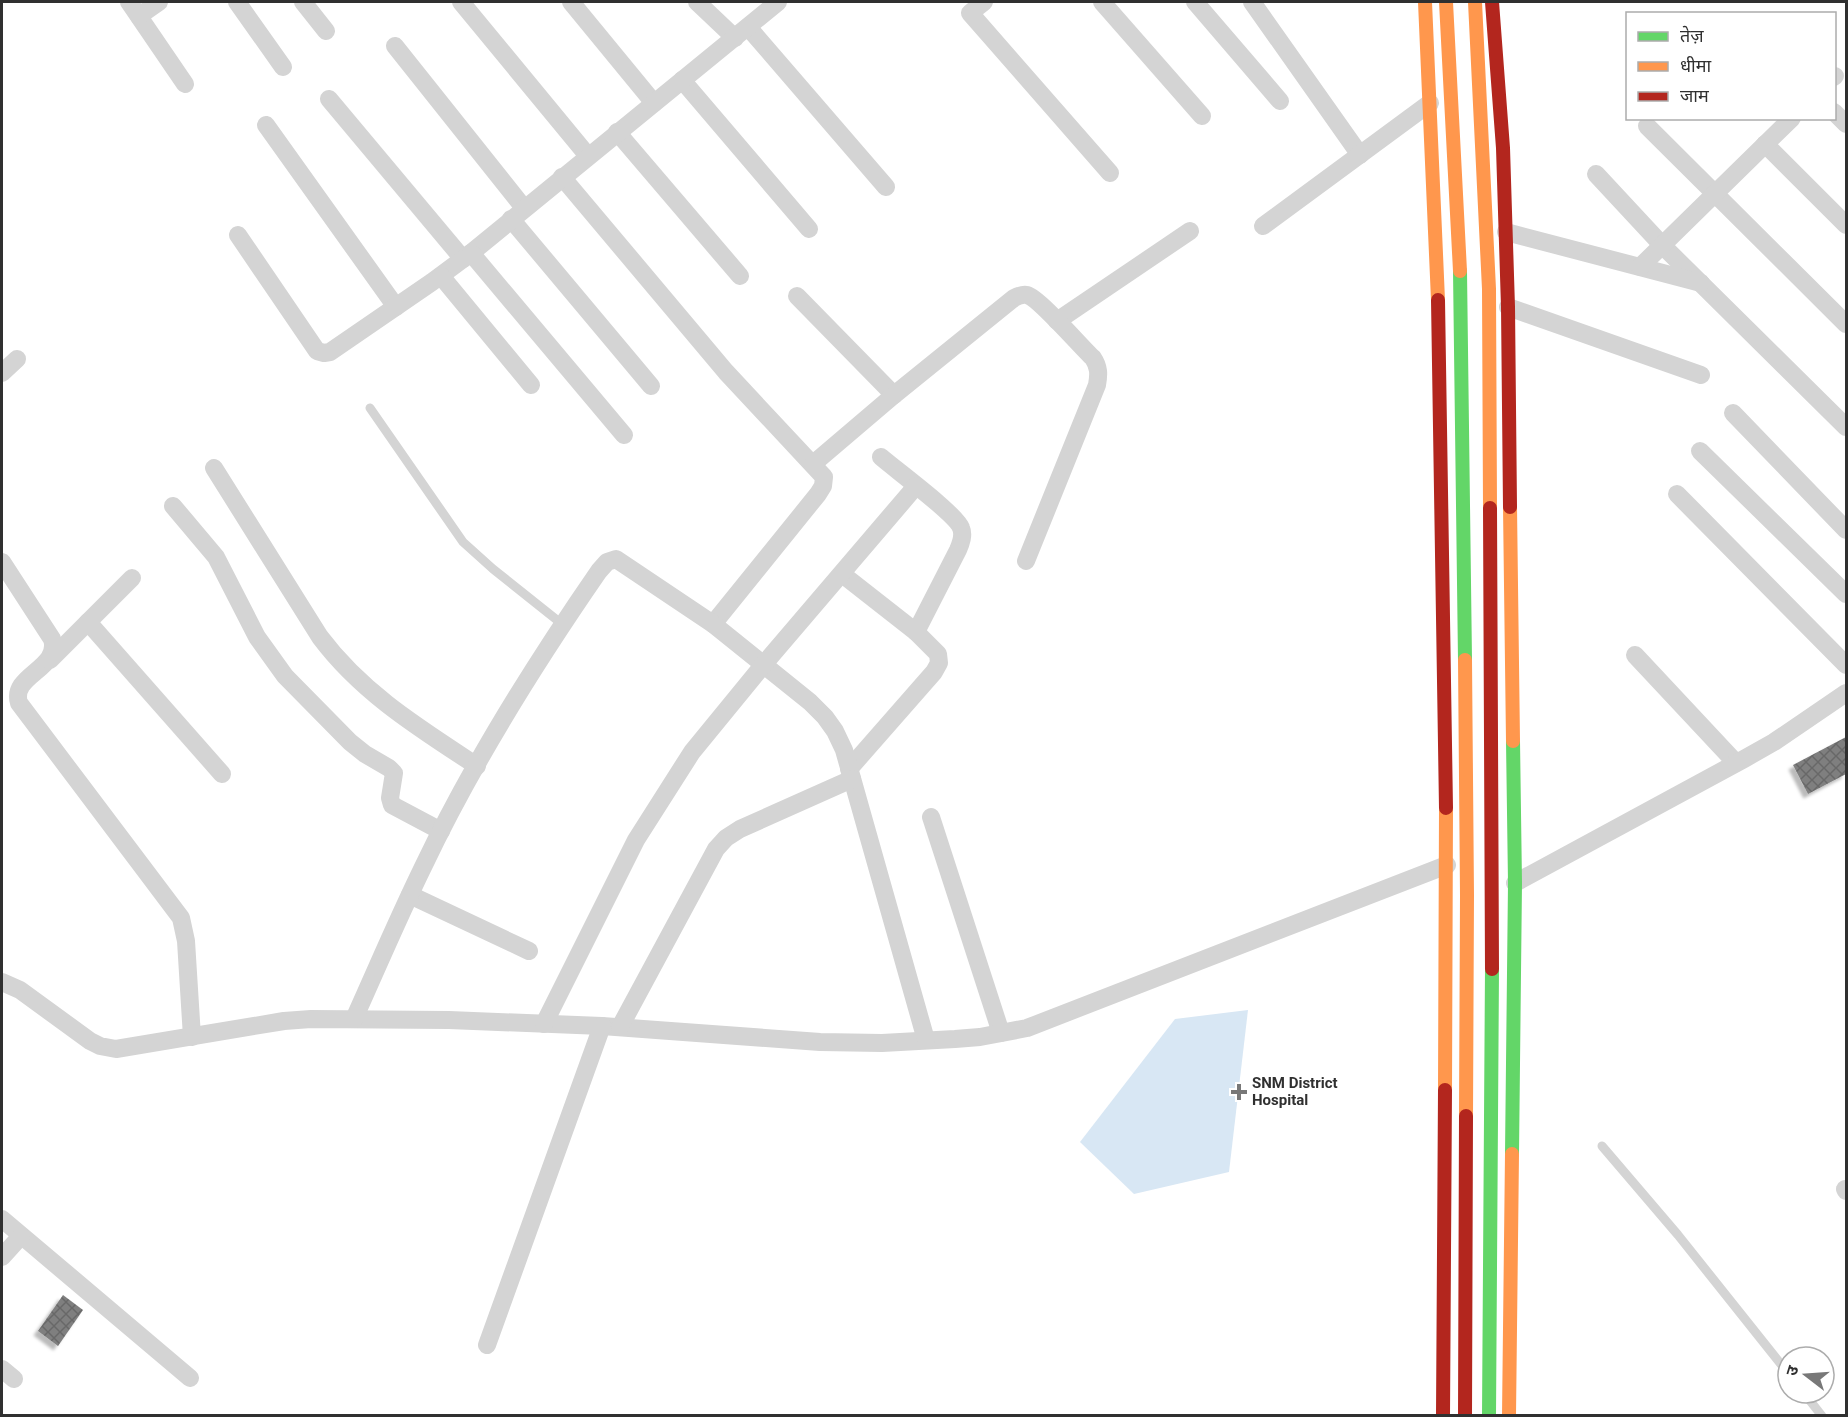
<svg xmlns="http://www.w3.org/2000/svg" width="1848" height="1417" font-family="Roboto,'Noto Sans Devanagari',sans-serif">
<defs>
<pattern id="building-cross-hatch" width="8" height="8" patternUnits="userSpaceOnUse" patternTransform="scale(1.5)"><rect width="8" height="8" fill="#7f7f7f"/><path d="M0 0l8 8M0 8l8-8" fill="none" stroke="#686868"/></pattern>
<filter id="shadow"><feDropShadow dx="-4.5" dy="4.5" stdDeviation="1.5" flood-color="#0004"/></filter>
</defs>
<rect width="100%" height="100%" fill="#fff"/>
<!-- water -->
<polygon fill="#d8e7f4" points="1248,1010 1229,1172 1134,1194 1080,1142 1175,1019"/>
<!-- building -->
<g fill="url(#building-cross-hatch)" filter="url(#shadow)">
<polygon points="1846,737 1846,774 1808,794 1793,765"/>
<polygon points="63,1295 83,1310 58,1346 38,1331"/>
</g>
<g fill="none" stroke-linecap="round" stroke-linejoin="round">
<!-- lane -->
<g stroke="#d4d4d4" stroke-width="9">
<polyline points="370,408 463,542 493,569 562,624"/>
<polyline points="1602,1146 1678,1235 1788,1373"/>
<polyline points="1804,1393 1822,1416"/>
</g>
<!-- street -->
<g stroke="#d4d4d4" stroke-width="18">
<polyline points="129,2 185,84"/>
<polyline points="237,2 283,67"/>
<polyline points="303,2 326,31"/>
<polyline points="461,2 588,156"/>
<polyline points="571,2 654,103"/>
<polyline points="697,2 735,38"/>
<polyline points="984,2 970,13 1110,173"/>
<polyline points="1102,2 1202,116"/>
<polyline points="1195,2 1280,101"/>
<polyline points="1252,2 1360,155"/>
<polyline points="139,16 159,2"/>
<polyline points="748,27 886,187"/>
<polyline points="395,46 524,208"/>
<polyline points="1834,77 1835,76"/>
<polyline points="682,80 809,229"/>
<polyline points="329,99 463,259"/>
<polyline points="1834,112 1846,124"/>
<polyline points="266,125 396,307"/>
<polyline points="1647,126 1846,324"/>
<polyline points="617,132 740,276"/>
<polyline points="1765,144 1846,225"/>
<polyline points="1596,174 1662,245 1846,427"/>
<polyline points="562,177 726,372 824,477 823,486 818,494 713,624"/>
<polyline points="511,219 651,386"/>
<polyline points="1263,226 1430,103"/>
<polyline points="1506,232 1701,283"/>
<polyline points="238,235 317,351 324,353 330,352 432,282 471,253 778,2"/>
<polyline points="471,253 624,435"/>
<polyline points="1640,267 1792,118"/>
<polyline points="441,276 531,385"/>
<polyline points="797,296 894,395"/>
<polyline points="1508,307 1701,375"/>
<polyline points="1057,321 1190,231"/>
<polyline points="2,373 17,359"/>
<polyline points="1733,413 1846,530"/>
<polyline points="1700,451 1846,594"/>
<path d="M881,457c15,13 75,57 80,71 3,7 0,15 -3,22l-42,82"/>
<path d="M813,464l81,-69 120,-97c4,-2 9,-4 13,-3 12,3 54,52 66,63 6,9 6,16 4,27l-71,176"/>
<path d="M214,468l106,169c42,56 99,91 157,129"/>
<polyline points="1677,494 1846,665"/>
<polyline points="173,506 216,557 257,637 285,676 350,742 365,754 389,768 394,773 390,798 392,805 441,831"/>
<path d="M2,562l50,77c9,30 -42,36 -33,64l162,215 5,23 6,96"/>
<polyline points="842,574 916,632 938,654 939,663 934,672 849,769"/>
<polyline points="88,622 222,774"/>
<polyline points="1635,655 1736,763"/>
<polyline points="50,660 132,578"/>
<polyline points="931,817 1001,1033"/>
<polyline points="1515,883 1744,759 1774,742 1846,693"/>
<polyline points="410,895 529,951"/>
<polyline points="2,982 20,990 90,1041 100,1046 116,1049 284,1021 311,1019 449,1020 602,1026 820,1042 882,1043 955,1039 980,1037 1027,1028 1447,865"/>
<path d="M354,1019c23,-51 45,-103 70,-154 49,-103 110,-200 175,-294l8,-9 9,-3 97,65 97,78 15,15 10,14 9,19 82,290"/>
<polyline points="544,1024 636,840 692,752 764,664 916,486"/>
<polyline points="620,1027 716,849 726,838 740,829 852,779"/>
<polyline points="1845,1189 1846,1191"/>
<polyline points="2,1219 190,1378"/>
<polyline points="2,1257 21,1236"/>
<polyline points="487,1345 602,1026"/>
<polyline points="2,1369 14,1379"/>
</g>
<!-- fast -->
<g stroke="#63d668" stroke-width="14">
<polyline points="1460,271 1465,660"/>
<polyline points="1512,1154 1515,883 1513,741"/>
<polyline points="1489,1416 1492,969"/>
</g>
<!-- slow -->
<g stroke="#ff974d" stroke-width="14">
<polyline points="1425,2 1438,300"/>
<polyline points="1446,2 1460,271"/>
<polyline points="1475,2 1489,289 1490,508"/>
<polyline points="1510,507 1513,741"/>
<polyline points="1465,660 1467,895 1466,1116"/>
<polyline points="1445,1090 1446,808"/>
<polyline points="1509,1416 1512,1154"/>
</g>
<!-- jam -->
<g stroke="#b3261e" stroke-width="14">
<polyline points="1492,2 1503,148 1508,307 1510,507"/>
<polyline points="1438,300 1446,808"/>
<polyline points="1490,508 1492,969"/>
<polyline points="1443,1416 1445,1090"/>
<polyline points="1465,1416 1466,1116"/>
</g>
</g>
<!-- markers -->
<path fill="#787878" stroke="#fff" stroke-width="2" d="M1236 1083h6v6h6v6h-6v6h-6v-6h-6v-6h6z"/>
<g text-anchor="middle" stroke-width="6" stroke-linejoin="round" paint-order="stroke">
<!-- poi labels -->
<g font-size="15" font-weight="bold" fill="#303030" stroke="#fff" text-anchor="start">
<text x="1252" y="1088">SNM District<tspan x="1252" dy="17">Hospital</tspan></text>
</g>
</g>
<!-- border -->
<rect width="1848" height="1417" fill="none" stroke="#303030" stroke-width="6"/>
<!-- legend -->
<rect x="1626" y="12" width="210" height="108" fill="#ffffff" stroke="#acacac" stroke-width="1.5"/>
<rect x="1638" y="32" width="30" height="9" fill="#63d668" stroke="#acacac" stroke-width="1.5"/>
<text x="1680" y="42" font-size="18" fill="#303030">तेज़</text>
<rect x="1638" y="62" width="30" height="9" fill="#ff974d" stroke="#acacac" stroke-width="1.5"/>
<text x="1680" y="72" font-size="18" fill="#303030">धीमा</text>
<rect x="1638" y="92" width="30" height="9" fill="#b3261e" stroke="#acacac" stroke-width="1.5"/>
<text x="1680" y="102" font-size="18" fill="#303030">जाम</text>
<!-- north arrow -->
<g transform="translate(1806 1375) rotate(287)"><circle r="28" fill="#ffffff" stroke="#acacac" stroke-width="1.5"/>
<path d="M0-4.5L10 22L0 15L-10 22Z" fill="#787878"/>
<text y="-9" font-size="16" font-weight="bold" text-anchor="middle" fill="#303030">उ</text>
</g>
</svg>
